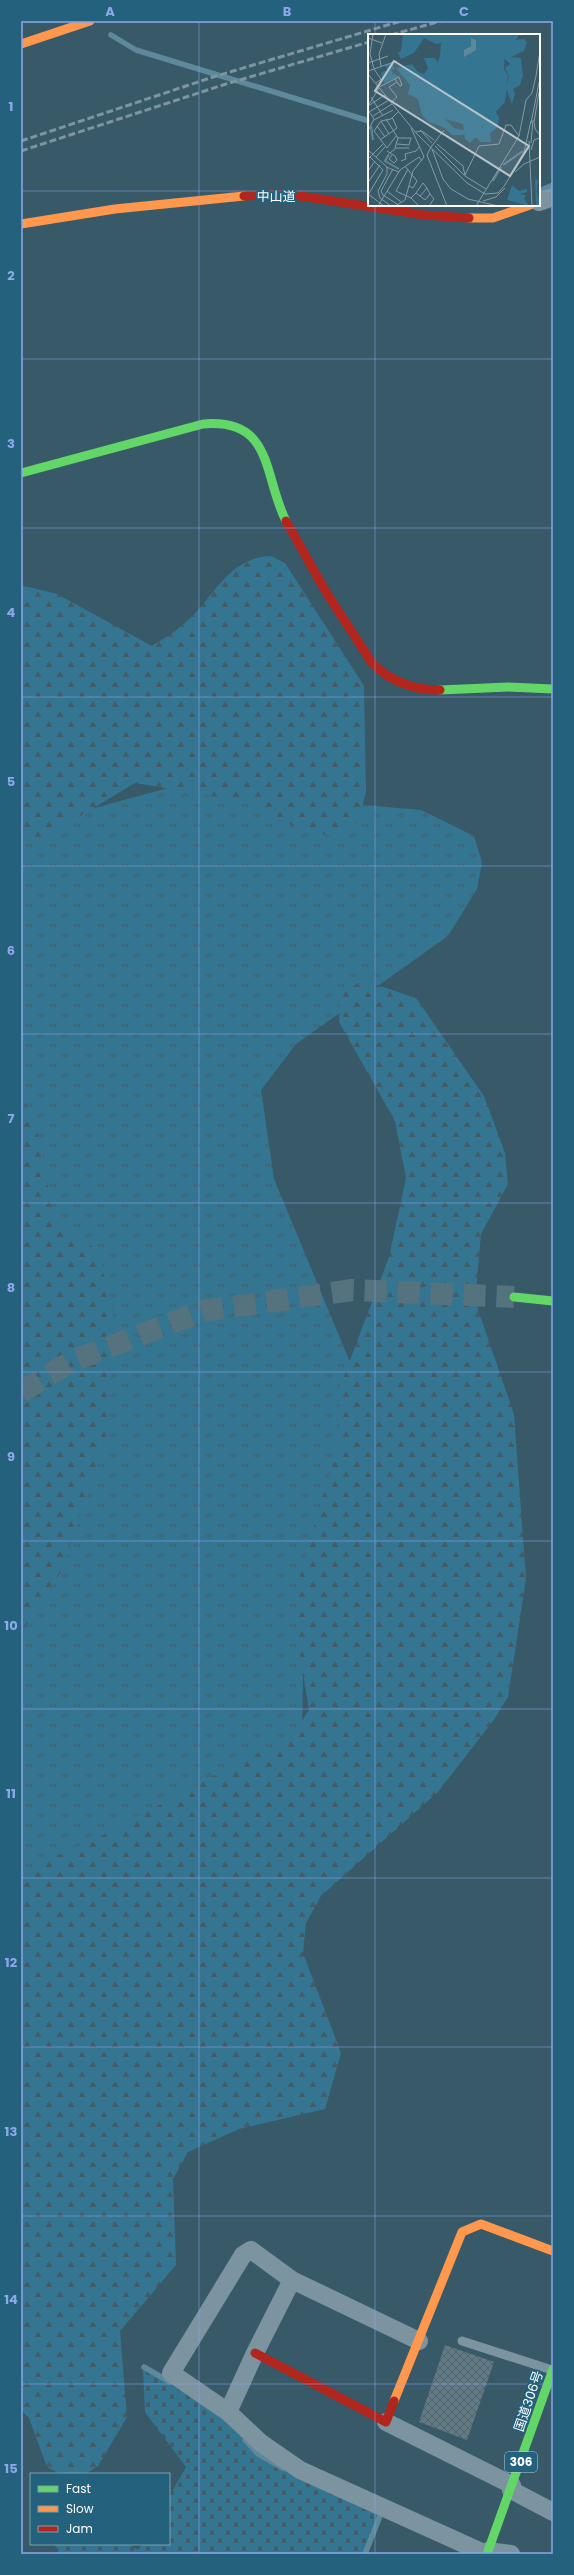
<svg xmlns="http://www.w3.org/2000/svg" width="574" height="2575" font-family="Poppins,'Noto Sans JP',sans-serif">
<defs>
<pattern id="grass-tufts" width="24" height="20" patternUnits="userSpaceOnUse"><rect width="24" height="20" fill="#347692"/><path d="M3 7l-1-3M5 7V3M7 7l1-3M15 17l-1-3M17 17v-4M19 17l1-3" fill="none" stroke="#425d68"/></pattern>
<pattern id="forest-firs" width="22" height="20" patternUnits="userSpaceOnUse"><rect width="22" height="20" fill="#347692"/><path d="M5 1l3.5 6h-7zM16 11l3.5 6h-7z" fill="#425d68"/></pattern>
<pattern id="cemetery-stones" width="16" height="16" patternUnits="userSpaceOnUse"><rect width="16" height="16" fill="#347692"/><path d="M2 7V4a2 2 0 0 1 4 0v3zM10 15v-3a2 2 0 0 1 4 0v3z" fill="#425d68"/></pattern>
<pattern id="building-cross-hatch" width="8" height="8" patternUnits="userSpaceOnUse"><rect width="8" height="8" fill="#617b86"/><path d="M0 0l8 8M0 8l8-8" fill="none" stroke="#566469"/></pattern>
</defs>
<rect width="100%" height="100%" fill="#375968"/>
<!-- grass -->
<polygon fill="url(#grass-tufts)" points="201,779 283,798 421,810 474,836 482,862 477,889 448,936 296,1044 261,1090 274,1179 357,1379 305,1594 302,1729 247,1766 21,1875 21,828"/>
<!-- forest -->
<g fill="url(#forest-firs)">
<path d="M271,556l14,7 79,123 2,105 -7,30 -22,17 -43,-11 -47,-29 -29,-1 -83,-14 -96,58 -18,-2v-254l36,9 95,52c11,-7 23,-14 33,-23 29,-25 43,-66 86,-67z"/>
<polygon points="362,980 416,998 484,1096 505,1153 508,1184 481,1234 475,1301 514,1414 526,1579 508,1697 493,1721 438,1792 321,1896 306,1923 303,1953 341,2053 325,2109 239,2129 188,2152 173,2179 176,2265 120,2331 127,2417 98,2466 86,2474 60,2474 47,2467 29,2418 21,2410 21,1871 91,1841 293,1734 309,1710 296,1630 300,1573 339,1442 339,1389 389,1257 406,1178 395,1121 339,1022 341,995"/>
<polygon points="21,1090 37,1131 54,1216 97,1250 113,1307 109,1429 61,1572 21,1633"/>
</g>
<!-- cemetery -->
<polygon fill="url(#cemetery-stones)" points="143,2369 210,2407 224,2418 257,2454 302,2481 333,2489 381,2512 362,2554 56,2554 59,2550 53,2544 129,2544 138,2550 142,2544 169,2544 169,2497 186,2467 145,2412"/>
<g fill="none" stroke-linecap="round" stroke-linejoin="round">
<!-- stream -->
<g stroke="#5d899b" stroke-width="5.5">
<polyline points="111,35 136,50 369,121"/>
<polyline points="539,191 553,185"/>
<polyline points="144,2367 170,2382"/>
<polyline points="245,2440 258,2454 283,2468"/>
<polyline points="365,2554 382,2511"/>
</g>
</g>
<!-- building -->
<polygon fill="url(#building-cross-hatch)" points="445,2345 494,2362 467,2440 419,2422"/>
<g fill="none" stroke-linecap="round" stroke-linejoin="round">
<!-- secondary-tunnel -->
<polyline stroke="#55727f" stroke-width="22" stroke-dasharray="22 11" stroke-linecap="butt" points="21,1392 72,1361 203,1311 352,1290 514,1297"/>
<!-- lane -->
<polyline stroke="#7c949f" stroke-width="9" points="462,2341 552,2370"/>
<!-- street -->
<g stroke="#7c949f" stroke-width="18">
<polyline points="539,202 553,197"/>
<polygon points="251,2250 292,2280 255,2353 228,2412 171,2373 243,2255"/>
<polyline points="292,2280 419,2341"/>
<polyline points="228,2412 261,2443 300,2470 486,2554"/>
<polyline points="386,2422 512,2485"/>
<polyline points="511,2490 553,2512"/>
<polyline points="488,2551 511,2554"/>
</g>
<!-- fast -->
<g stroke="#63d668" stroke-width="9">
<path d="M21,473l182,-49c71,-6 60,52 83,97"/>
<polyline points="440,690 508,687 553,689"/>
<polyline points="514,1297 553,1301"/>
<polyline points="487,2554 553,2369"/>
</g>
<!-- slow -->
<g stroke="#ff974d" stroke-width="9">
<polyline points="21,44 90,21"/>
<polyline points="469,218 493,218 530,205"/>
<polyline points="21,224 115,209 244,196"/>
<polyline points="394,2401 462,2232 481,2224 553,2251"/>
</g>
<!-- jam -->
<g stroke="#b3261e" stroke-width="9">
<polyline points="244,196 287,194 424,215 469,218"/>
<path d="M286,521l40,71 46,71c18,18 42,27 68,27"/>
<polyline points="255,2353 386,2422 394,2401"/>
</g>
<!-- rail -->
<g stroke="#7e949f" stroke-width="3" stroke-dasharray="7 3" stroke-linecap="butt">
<polyline points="391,35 441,21"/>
<polyline points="21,141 213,77 401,21"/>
<polyline points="21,151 226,84 369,42"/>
</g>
</g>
<!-- grid -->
<path fill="none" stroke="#8ea6ec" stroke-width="1" stroke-opacity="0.55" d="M199,21v2533M375,21v14M21,191h348M539,191h14M375,205v2349M21,359h532M21,528h532M21,697h532M21,866h532M21,1034h532M21,1203h532M21,1372h532M21,1541h532M21,1709h532M21,1878h532M21,2047h532M21,2216h532M21,2384h532"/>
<g text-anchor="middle" stroke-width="4" stroke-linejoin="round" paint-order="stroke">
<!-- shield labels -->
<rect fill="#23617c" stroke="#bdd0d8" stroke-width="1" x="505" y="2452" width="32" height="20" rx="3"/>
<g font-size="12" font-weight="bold" fill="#fff">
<text x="521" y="2466">306</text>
</g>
<!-- street labels -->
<g font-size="13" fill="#fff" stroke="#23617c">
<text transform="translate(276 196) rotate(1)" y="5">中山道</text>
<text transform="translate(528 2401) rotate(-71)" y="5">国道306号</text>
</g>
</g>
<!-- overview -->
<g transform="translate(368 34)">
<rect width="172" height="172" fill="#375968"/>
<path d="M80,0h58l-2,35 4,7 -3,26 -11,12 -8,2 -5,15 -11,12 -5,-4 -2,-15 -18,-5 -17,-14 2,-23 10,-26 1,-13z" fill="#347692"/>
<path d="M35,0h45v2l-7,7 -5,1 -12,-6 -10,15 -13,6 -3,-6 -6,3 9,-5zM97,0h15l-4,5 -5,-1v8l-5,3 1,7 11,-5 2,12 -2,6 -6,3v12l-3,2 -3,-2 2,-10 -6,-4 -4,-17 -6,-9 9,4 4,-6zM138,0h13l-3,6 8,-1 3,3 -3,9 -13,6 10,1 2,17 -3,10 -7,4 2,5 -3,10 -6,-16 3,-11 -4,-9 5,-4 -6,-6zM120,18l4,12 -1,18 -4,-6 -3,3 -7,13 -3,20 -17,-3 -13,-12 -2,-4 3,-9 4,-2 6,9 9,-4 5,6h3l6,-12 11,-8zM56,24h11l2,3v10l-7,12 -1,23 7,4 18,18 12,3 -3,4h-11l-7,-7 -16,-6 -7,-7 -4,-16 -10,-5 2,-9 -14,-17 16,-4 6,8 6,2 4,-6zM127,77l4,6 -1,10 -8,6 1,9h-10l-7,-6 9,-9 1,-7 4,-7zM167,138v7l3,1 -1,11 3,15h-4z" fill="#347692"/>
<path d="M24,29l3,7 -4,-1 2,5 7,2 -16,7 -3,-10 6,-3 -2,-5zM144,151l7,6 8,-2v3l-8,2 7,1 -2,4 5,7 -22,-6z" fill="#347692"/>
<path d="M103,4l5,2v10l-12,7v-7l7,-4z" fill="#5d899b"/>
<path fill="none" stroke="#5d899b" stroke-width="2" d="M3,92l2,14M21,120l-4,7 14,8M135,131l20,-14M125,147l8,-14"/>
<path fill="none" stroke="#879ba4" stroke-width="1" d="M0,4l14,5M0,29l20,-7M13,32l-2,-12 7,-20M0,37l6,-2 -4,-15 3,-20M0,40l48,59 51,50 18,11 13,-1 7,-8 19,-33 7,-31M8,49l5,-4 -7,-10 23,-8M11,53l16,-8M171,58l-5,30 1,7 5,6M3,63l12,19M23,68l6,-5 -8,-10 8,-5 3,4 2,-1 -3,-8 -4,2 2,3M0,72l11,-18M0,72l17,-11M0,76l6,9 -6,12M1,78l20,-12M5,82l19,-12M18,85l12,19M6,86l19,-10M13,87l8,13M163,89l9,-45M9,92l8,11M52,96l12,13M48,98l6,-1 12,9M12,106l17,-12 -5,-11M161,107l3,65M163,109l2,-23M69,110l26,22 2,10 21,13M67,112l29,29M63,113l13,-17M63,113l-4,8 20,51M19,114l-13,-17 7,-10 10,-2 7,-7M19,114l9,-12M27,114l3,-10h13l-2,7 -12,-1M64,115l11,30 8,10 17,10 30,7M0,116l19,17v7l-9,17 2,7 11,8M163,116l3,-10 6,-2M19,117l8,5 2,4 -3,3 -5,-4 3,-4M22,119l6,-5h13M8,123l9,-10M0,125l15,-15M33,127l5,-2 -1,-5 11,-3 4,-5M37,132l12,15 -4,7 -4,-2M18,133l13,5M25,135l-12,22 2,4 14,9M40,135l-12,22 15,7 8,8M0,137l7,-10M147,138l9,-8 16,-7M97,141l14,-29 20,-2 7,-19h5l8,11M1,147l11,-16M19,157l14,11M48,159l7,-10 4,5M0,160l16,12M0,161l15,-25 -13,-13M43,164l5,-5 4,3 7,-8 3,6 -5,6 -5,-4M115,167l13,-4 9,-9M10,172l22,-36 19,-13 3,4M27,172l10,-6 8,-29 11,-14 -13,-29M61,172l5,-7 -4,-5M108,172l43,-70 7,-36 6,-7 4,-17 4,-25"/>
<path fill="#b9c5ca" fill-opacity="0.15" stroke="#b9c5ca" stroke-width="2" d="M26,27l135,85 -19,30 -135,-85z"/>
<rect width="172" height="172" fill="none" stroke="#fff" stroke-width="2"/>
</g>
<!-- border -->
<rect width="574" height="2575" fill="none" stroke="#23617c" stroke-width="44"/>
<!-- legend -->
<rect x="30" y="2473" width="140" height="72" fill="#23617c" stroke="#7ba0b0"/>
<rect x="38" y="2486" width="20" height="6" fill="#63d668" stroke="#7ba0b0"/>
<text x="66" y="2493" font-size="12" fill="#ffffff">Fast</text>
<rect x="38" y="2506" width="20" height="6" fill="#ff974d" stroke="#7ba0b0"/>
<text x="66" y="2513" font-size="12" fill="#ffffff">Slow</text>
<rect x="38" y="2526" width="20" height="6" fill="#b3261e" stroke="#7ba0b0"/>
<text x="66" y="2533" font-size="12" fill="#ffffff">Jam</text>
<rect x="22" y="22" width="530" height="2531" fill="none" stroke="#8ea6ec" stroke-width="1.5"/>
<g font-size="13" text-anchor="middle" font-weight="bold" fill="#8ea6ec">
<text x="110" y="16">A</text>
<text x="287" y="16">B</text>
<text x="464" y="16">C</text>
<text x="11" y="111">1</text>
<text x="11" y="280">2</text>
<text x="11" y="448">3</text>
<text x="11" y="617">4</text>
<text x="11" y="786">5</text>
<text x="11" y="955">6</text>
<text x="11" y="1123">7</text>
<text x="11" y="1292">8</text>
<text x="11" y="1461">9</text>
<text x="11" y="1630">10</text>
<text x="11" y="1798">11</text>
<text x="11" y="1967">12</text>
<text x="11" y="2136">13</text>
<text x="11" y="2304">14</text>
<text x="11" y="2473">15</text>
</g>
</svg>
